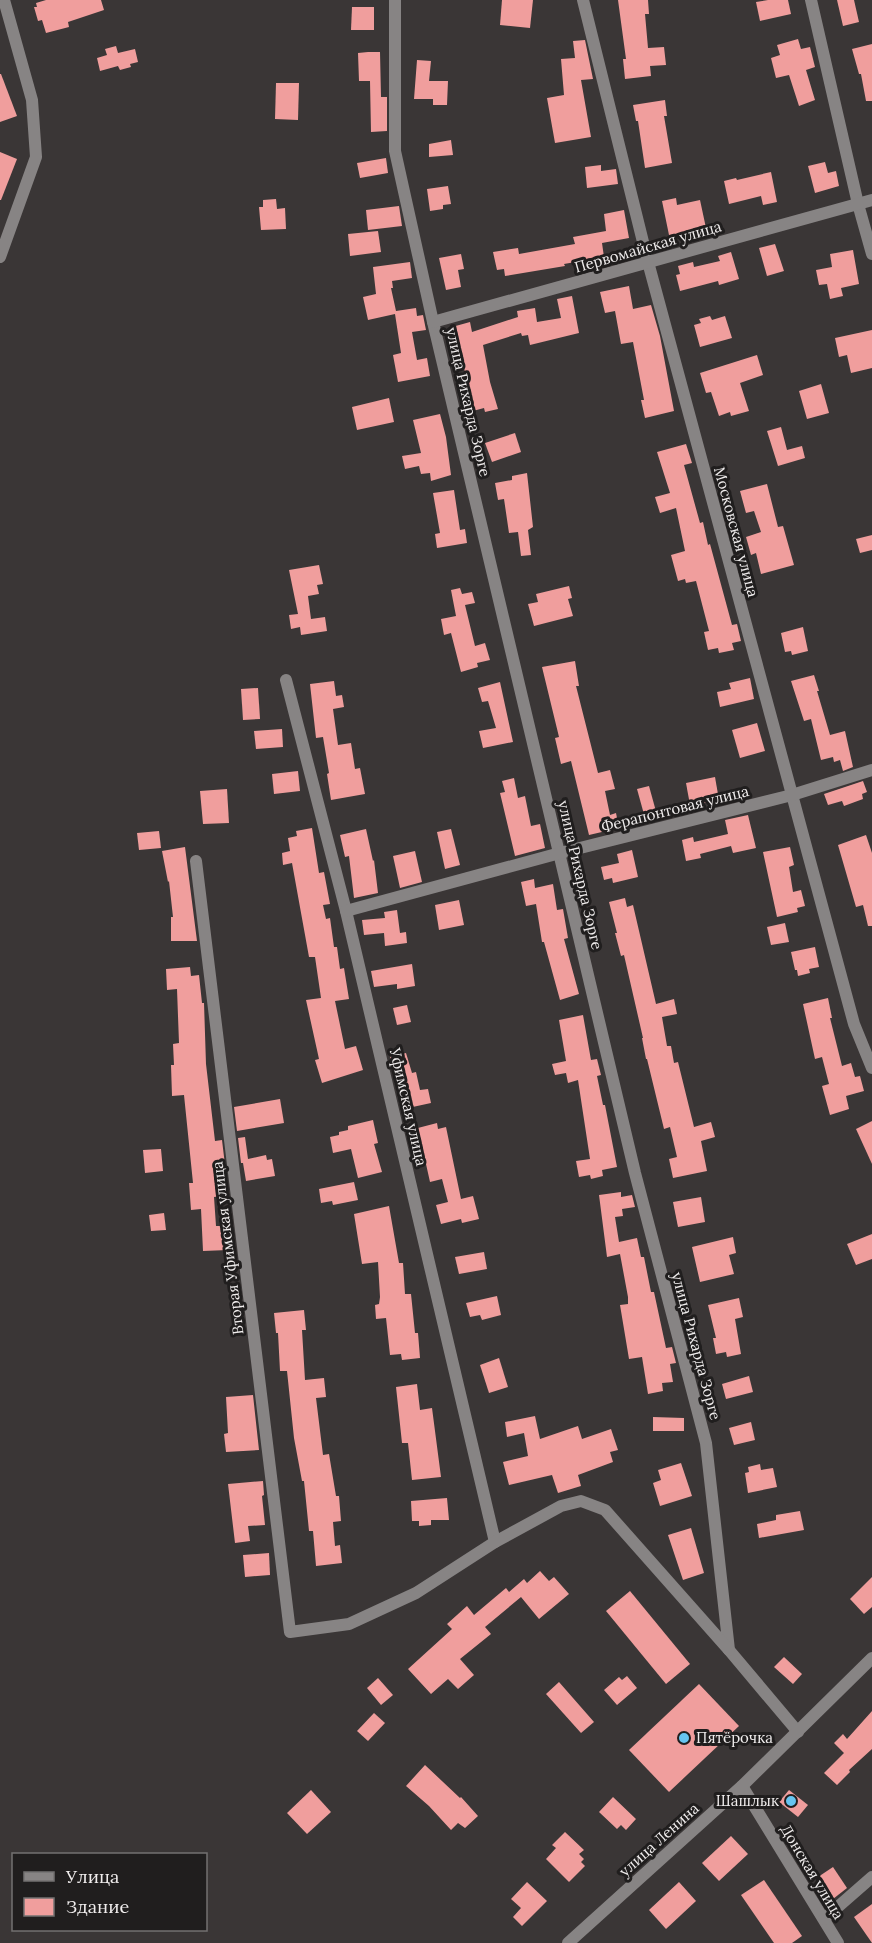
<svg xmlns="http://www.w3.org/2000/svg" width="872" height="1943" font-family="Lora,serif">
<rect width="100%" height="100%" fill="#3a3636"/>
<!-- building -->
<g fill="#f09e9d">
<polygon points="46,0 101,0 104,10 68,22 69,27 46,33 42,20 38,21 34,7 37,7 36,3"/>
<polygon points="502,0 533,0 530,28 500,25"/>
<polygon points="618,0 648,0 649,14 645,14 648,48 664,47 666,65 650,66 651,76 625,79 623,59 626,59"/>
<polygon points="768,0 788,0 791,14 760,21 756,2"/>
<polygon points="837,0 854,0 859,22 843,26"/>
<polygon points="352,7 374,7 374,30 351,30"/>
<polygon points="798,39 801,49 810,47 815,67 806,70 815,100 799,106 789,75 776,78 771,58 780,55 777,45"/>
<polygon points="585,40 593,79 581,80 591,137 555,143 547,98 564,95 561,59 575,58 573,41"/>
<polygon points="872,44 872,101 866,101 861,74 859,74 852,49"/>
<polygon points="116,46 118,53 135,49 138,62 130,64 131,67 120,70 118,66 100,71 97,58 107,55 105,49"/>
<polygon points="368,52 380,52 381,97 387,97 387,131 371,132 370,81 359,81 358,53"/>
<polygon points="417,60 431,61 429,81 448,81 447,105 433,105 433,99 414,99"/>
<polygon points="0,74 1,74 17,116 0,122"/>
<polygon points="276,83 299,83 298,120 275,119"/>
<polygon points="665,100 667,116 664,116 672,163 645,168 638,121 636,121 633,105"/>
<polygon points="451,140 453,155 429,157 429,144"/>
<polygon points="0,152 17,159 1,200 0,200"/>
<polygon points="386,158 388,173 360,178 357,163"/>
<polygon points="825,162 828,173 836,171 839,186 815,193 808,166"/>
<polygon points="601,165 601,171 616,169 618,184 587,188 585,167"/>
<polygon points="771,172 777,202 763,205 761,196 729,204 724,181 736,178 737,180"/>
<polygon points="448,186 451,204 443,205 443,209 430,211 427,189"/>
<polygon points="676,198 677,205 700,200 706,228 669,235 662,201"/>
<polygon points="276,199 277,209 285,208 286,229 261,230 259,207 263,207 263,200"/>
<polygon points="399,206 402,226 368,230 366,210"/>
<polygon points="624,210 629,238 602,243 604,257 564,264 565,266 505,276 504,269 497,270 493,252 518,248 519,254 575,244 573,237 606,231 604,214"/>
<polygon points="378,231 381,252 350,256 348,234"/>
<polygon points="775,244 784,271 767,276 759,248"/>
<polygon points="853,250 859,284 841,288 843,296 830,299 827,284 819,285 816,270 832,267 830,254"/>
<polygon points="731,252 739,279 719,285 718,281 680,291 676,275 680,274 678,266 693,262 694,267 720,261 718,256"/>
<polygon points="461,254 464,269 458,270 461,287 446,290 439,258"/>
<polygon points="410,262 412,278 392,281 393,288 391,288 396,311 416,308 417,316 423,315 426,330 412,332 417,360 427,358 430,376 398,382 393,355 401,353 395,314 368,320 363,297 376,294 373,267"/>
<polygon points="629,286 633,309 651,305 660,336 674,411 645,418 641,400 644,400 633,342 621,344 615,311 605,313 600,292"/>
<polygon points="572,296 579,333 530,345 528,335 522,336 521,333 483,345 490,382 498,409 485,412 484,408 473,411 461,353 458,354 452,327 470,322 472,332 518,317 517,311 535,308 537,322 561,318 557,299"/>
<polygon points="710,316 712,320 725,316 732,338 700,347 694,325 701,323 699,319"/>
<polygon points="872,330 872,368 851,373 847,355 839,357 835,338"/>
<polygon points="757,355 763,375 740,383 749,411 731,416 730,412 719,416 711,392 706,393 700,373"/>
<polygon points="821,384 829,413 807,419 799,391"/>
<polygon points="389,398 394,422 357,430 352,407"/>
<polygon points="440,414 446,437 451,475 431,481 430,473 421,474 419,466 405,469 402,456 421,453 413,420"/>
<polygon points="781,427 787,450 802,446 805,458 778,466 767,431"/>
<polygon points="515,433 521,452 492,462 485,443"/>
<polygon points="686,444 692,463 684,465 700,523 703,522 708,545 710,544 732,625 737,624 741,641 732,643 734,650 719,653 718,648 708,650 704,632 709,631 696,581 686,583 685,579 678,581 671,555 685,551 676,508 660,513 655,497 670,493 657,452"/>
<polygon points="527,473 533,527 528,530 531,555 521,556 518,532 509,533 504,499 498,500 495,483 512,480 512,476"/>
<polygon points="767,484 778,527 783,526 794,565 761,574 756,553 751,555 746,537 761,532 754,511 746,513 740,491"/>
<polygon points="454,490 460,530 465,529 467,543 437,548 435,534 440,533 433,493"/>
<polygon points="872,535 872,550 860,553 856,539"/>
<polygon points="319,565 323,584 317,585 319,594 308,596 311,619 325,617 327,631 301,635 300,627 291,629 289,615 298,614 289,570"/>
<polygon points="569,586 572,598 568,599 573,616 534,626 528,604 538,602 536,594"/>
<polygon points="460,588 462,594 472,592 475,603 465,605 475,646 485,643 490,660 477,663 478,667 461,672 451,633 444,635 441,619 456,616 451,590"/>
<polygon points="803,627 808,651 792,655 791,651 785,652 781,633"/>
<polygon points="575,661 579,686 576,686 598,773 610,770 615,789 605,791 610,815 616,813 619,828 589,835 571,761 561,764 555,738 559,737 542,667"/>
<polygon points="814,675 819,691 817,691 830,735 845,731 853,767 843,771 840,760 834,762 833,757 821,760 811,719 804,721 791,681"/>
<polygon points="750,678 754,699 720,707 717,692 731,689 729,683"/>
<polygon points="334,681 336,696 342,695 344,707 333,709 338,745 351,743 355,769 360,768 365,794 331,800 327,774 329,773 323,737 316,738 310,684"/>
<polygon points="500,682 513,742 483,748 479,731 496,728 488,701 482,702 478,688"/>
<polygon points="258,688 260,719 243,720 241,689"/>
<polygon points="757,723 765,751 740,758 732,730"/>
<polygon points="282,729 283,747 256,749 254,731"/>
<polygon points="298,771 300,791 274,794 272,774"/>
<polygon points="715,777 719,800 690,805 686,783"/>
<polygon points="514,778 518,798 525,796 531,826 540,824 545,848 515,856 500,793 505,792 502,781"/>
<polygon points="863,781 867,792 862,794 863,799 844,806 842,801 828,805 824,794"/>
<polygon points="649,786 657,815 645,818 637,789"/>
<polygon points="227,789 229,823 203,824 200,791"/>
<polygon points="748,815 756,848 733,853 731,846 700,854 701,858 686,861 682,840 693,837 694,842 728,834 725,820"/>
<polygon points="312,828 319,873 324,872 330,904 323,905 326,919 330,918 334,947 337,947 340,969 344,968 349,999 335,1001 345,1049 356,1046 363,1070 322,1083 315,1060 319,1059 306,1000 321,998 315,957 309,957 292,863 283,865 282,853 290,851 288,838 297,836 296,831"/>
<polygon points="366,829 373,861 374,860 378,893 354,898 349,856 345,857 340,835"/>
<polygon points="451,829 460,865 445,869 437,832"/>
<polygon points="159,831 161,848 139,850 137,833"/>
<polygon points="866,835 872,853 872,926 868,926 863,905 856,907 838,845"/>
<polygon points="185,847 197,941 171,941 171,917 173,917 169,881 168,882 162,851"/>
<polygon points="790,847 794,865 789,867 793,892 801,890 805,906 797,908 798,912 777,917 763,852"/>
<polygon points="632,850 638,877 613,883 612,878 604,880 601,867 619,863 617,854"/>
<polygon points="415,851 422,882 400,888 393,856"/>
<polygon points="534,879 535,888 553,884 557,910 563,909 568,938 564,939 579,994 560,1000 544,942 542,942 536,904 526,906 521,882"/>
<polygon points="625,898 627,907 633,905 656,1004 674,999 677,1014 662,1017 667,1046 671,1046 674,1063 678,1062 694,1127 711,1122 715,1137 701,1141 707,1171 673,1178 669,1159 677,1157 670,1127 664,1129 647,1059 646,1059 642,1038 643,1038 624,955 621,956 615,933 617,933 609,902"/>
<polygon points="459,900 464,925 439,930 435,905"/>
<polygon points="397,910 400,933 406,932 407,943 385,946 384,933 364,935 362,920 385,918 384,912"/>
<polygon points="785,923 789,942 771,945 767,927"/>
<polygon points="815,947 819,967 809,969 810,973 798,976 797,970 795,970 791,952"/>
<polygon points="412,964 415,986 397,989 397,984 374,987 371,971"/>
<polygon points="190,967 191,976 199,975 202,1003 204,1003 206,1064 215,1141 222,1140 225,1165 220,1166 222,1196 214,1197 216,1226 227,1226 228,1250 203,1251 201,1209 191,1210 189,1183 193,1183 184,1095 172,1096 171,1065 174,1065 173,1044 179,1043 177,989 167,990 166,969"/>
<polygon points="828,998 832,1018 830,1018 842,1066 851,1063 855,1077 860,1076 864,1091 846,1096 849,1109 830,1115 822,1086 829,1084 822,1057 815,1059 803,1004"/>
<polygon points="407,1005 411,1022 397,1025 393,1008"/>
<polygon points="583,1015 591,1060 597,1059 601,1075 597,1076 603,1105 605,1105 617,1167 602,1170 603,1176 591,1179 590,1175 579,1177 576,1161 590,1159 578,1080 568,1083 566,1073 555,1075 552,1064 566,1061 559,1020"/>
<polygon points="406,1053 412,1073 416,1072 420,1090 428,1089 431,1103 408,1108 405,1092 399,1093 390,1057"/>
<polygon points="280,1099 284,1123 237,1131 234,1107"/>
<polygon points="373,1120 378,1143 374,1144 382,1172 358,1178 351,1149 333,1153 330,1137 339,1135 339,1132 348,1130 348,1126"/>
<polygon points="872,1121 872,1164 856,1129"/>
<polygon points="437,1123 438,1129 446,1127 461,1199 473,1196 479,1219 462,1223 461,1219 441,1224 436,1205 448,1202 442,1179 430,1182 424,1155 422,1156 414,1129"/>
<polygon points="245,1137 248,1159 266,1155 267,1160 272,1159 275,1176 246,1181 243,1163 241,1163 238,1138"/>
<polygon points="161,1149 163,1171 145,1173 143,1150"/>
<polygon points="354,1182 358,1200 333,1205 332,1201 321,1203 319,1189"/>
<polygon points="621,1192 621,1197 632,1195 635,1207 622,1209 623,1216 615,1217 619,1242 637,1238 641,1257 644,1257 651,1292 654,1292 666,1348 672,1347 676,1363 670,1364 673,1382 662,1383 663,1391 648,1394 642,1357 629,1359 620,1305 628,1304 628,1297 620,1254 607,1257 599,1195"/>
<polygon points="701,1197 705,1222 678,1227 673,1202"/>
<polygon points="389,1206 399,1263 403,1263 405,1294 411,1294 415,1333 418,1333 420,1358 402,1360 401,1354 390,1355 386,1318 376,1319 375,1305 379,1304 380,1297 378,1262 362,1264 354,1214"/>
<polygon points="164,1213 166,1230 151,1231 149,1215"/>
<polygon points="872,1234 872,1259 856,1265 847,1244"/>
<polygon points="733,1237 736,1253 729,1255 734,1274 700,1282 692,1247"/>
<polygon points="484,1252 487,1269 459,1274 455,1257"/>
<polygon points="497,1296 501,1315 482,1320 480,1315 470,1317 466,1303"/>
<polygon points="739,1298 743,1317 735,1319 741,1354 727,1357 726,1352 716,1354 713,1338 716,1338 708,1305"/>
<polygon points="304,1310 306,1330 302,1330 305,1380 324,1378 326,1397 316,1398 323,1455 329,1454 336,1496 339,1496 341,1521 333,1522 335,1546 340,1545 342,1563 316,1566 313,1531 309,1531 304,1481 302,1481 294,1438 287,1371 280,1371 278,1333 276,1333 274,1313"/>
<polygon points="499,1358 508,1387 489,1393 480,1365"/>
<polygon points="749,1376 753,1392 726,1399 722,1384"/>
<polygon points="417,1384 420,1410 432,1408 441,1477 412,1480 408,1443 402,1443 396,1387"/>
<polygon points="253,1395 259,1450 226,1452 224,1434 228,1433 226,1397"/>
<polygon points="535,1416 540,1439 578,1426 582,1439 611,1429 618,1450 610,1452 613,1462 578,1475 581,1486 558,1493 552,1475 509,1485 503,1462 528,1456 524,1433 507,1437 505,1422"/>
<polygon points="653,1417 684,1418 684,1431 653,1431"/>
<polygon points="751,1422 755,1440 734,1445 729,1428"/>
<polygon points="681,1463 692,1496 660,1506 653,1483 661,1480 658,1470"/>
<polygon points="760,1464 761,1470 773,1468 777,1487 748,1493 745,1473 749,1472 748,1467"/>
<polygon points="263,1481 264,1495 262,1496 265,1525 248,1526 250,1541 235,1543 228,1484"/>
<polygon points="447,1498 449,1520 431,1520 431,1525 419,1526 419,1521 412,1521 411,1501"/>
<polygon points="800,1511 804,1530 759,1538 757,1524 776,1520 776,1515"/>
<polygon points="691,1528 704,1573 683,1580 668,1535"/>
<polygon points="269,1553 270,1575 245,1577 243,1555"/>
<polygon points="540,1571 549,1581 554,1577 569,1594 539,1619 521,1597 485,1627 491,1634 460,1659 474,1675 458,1689 448,1679 431,1694 408,1669 452,1629 447,1624 467,1606 474,1615 506,1588 509,1592 524,1579 527,1583"/>
<polygon points="872,1577 872,1607 864,1614 850,1599"/>
<polygon points="630,1591 690,1664 666,1684 606,1611"/>
<polygon points="784,1657 802,1674 793,1684 774,1667"/>
<polygon points="627,1676 637,1688 617,1705 604,1690 619,1677 622,1680"/>
<polygon points="378,1678 393,1695 381,1705 367,1688"/>
<polygon points="559,1682 594,1722 581,1733 546,1694"/>
<polygon points="699,1684 739,1726 669,1792 629,1750"/>
<polygon points="872,1711 872,1749 849,1770 850,1772 837,1785 824,1773 844,1753 834,1743 843,1734 847,1739"/>
<polygon points="374,1713 385,1723 368,1741 357,1731"/>
<polygon points="425,1765 460,1798 461,1797 478,1816 465,1828 458,1823 451,1830 429,1806 406,1786"/>
<polygon points="311,1790 331,1812 307,1834 287,1813"/>
<polygon points="789,1790 808,1805 798,1817 779,1802"/>
<polygon points="613,1797 636,1819 626,1830 621,1825 617,1829 599,1812"/>
<polygon points="565,1832 584,1850 579,1854 584,1859 581,1862 585,1866 569,1882 546,1859 556,1848 552,1845"/>
<polygon points="731,1836 748,1854 719,1881 702,1863"/>
<polygon points="833,1867 847,1888 833,1899 818,1877"/>
<polygon points="764,1880 802,1936 792,1943 774,1943 741,1895"/>
<polygon points="527,1882 547,1901 522,1926 513,1917 521,1908 511,1899"/>
<polygon points="679,1882 696,1901 666,1929 649,1910"/>
<polygon points="872,1904 872,1943 854,1917"/>
</g>
<g fill="none" stroke-linecap="round" stroke-linejoin="round">
<!-- street -->
<g stroke="#878484" stroke-width="12">
<polyline points="395,0 395,151 433,322 635,1173 706,1443 729,1650 798,1732"/>
<polyline points="583,0 648,262 854,1024 872,1068"/>
<polyline points="811,0 858,204 872,254"/>
<polyline points="0,257 36,157 32,100 4,0"/>
<polyline points="433,322 872,200"/>
<polyline points="286,680 346,911 495,1542"/>
<polyline points="196,861 290,1632 349,1624 416,1593 495,1542 561,1506 581,1501 605,1510 729,1650"/>
<polyline points="346,911 560,853 792,795 872,770"/>
<polyline points="742,1786 838,1943"/>
<polyline points="824,1919 872,1877"/>
<polyline points="568,1943 742,1786 872,1658"/>
</g>
</g>
<!-- markers -->
<g fill="#67c4f0" stroke="#201e1e" stroke-width="2">
<circle cx="684" cy="1738" r="6"/>
<circle cx="791" cy="1801" r="6"/>
</g>
<g text-anchor="middle" stroke-width="6" stroke-linejoin="round" paint-order="stroke">
<!-- street labels -->
<g font-size="15" fill="#f0eded" stroke="#201e1e">
<text transform="translate(648 247) rotate(-16)" y="5">Первомайская улица</text>
<text transform="translate(468 402) rotate(77)" y="5">улица Рихарда Зорге</text>
<text transform="translate(736 532) rotate(75)" y="5">Московская улица</text>
<text transform="translate(675 809) rotate(-14)" y="5">Ферапонтовая улица</text>
<text transform="translate(580 875) rotate(77)" y="5">улица Рихарда Зорге</text>
<text transform="translate(408 1107) rotate(77)" y="5">Уфимская улица</text>
<text transform="translate(228 1248) rotate(-97)" y="5">Вторая Уфимская улица</text>
<text transform="translate(696 1346) rotate(75)" y="5">улица Рихарда Зорге</text>
<text transform="translate(659 1840) rotate(-42)" y="5">улица Ленина</text>
<text transform="translate(812 1872) rotate(59)" y="5">Донская улица</text>
</g>
<!-- poi labels -->
<g font-size="15" fill="#f0eded" stroke="#201e1e" text-anchor="start">
<text x="696" y="1743">Пятёрочка</text>
<text x="779" y="1806" text-anchor="end">Шашлык</text>
</g>
</g>
<!-- legend -->
<rect x="12" y="1853" width="195" height="78" fill="#201e1e" stroke="#737171" stroke-width="1.5"/>
<rect x="24" y="1872" width="30" height="9" fill="#878484" stroke="#737171" stroke-width="1.5"/>
<text x="66" y="1883" font-size="18" fill="#f0eded">Улица</text>
<rect x="24" y="1898" width="30" height="18" fill="#f09e9d" stroke="#737171" stroke-width="1.5"/>
<text x="66" y="1913" font-size="18" fill="#f0eded">Здание</text>
</svg>
